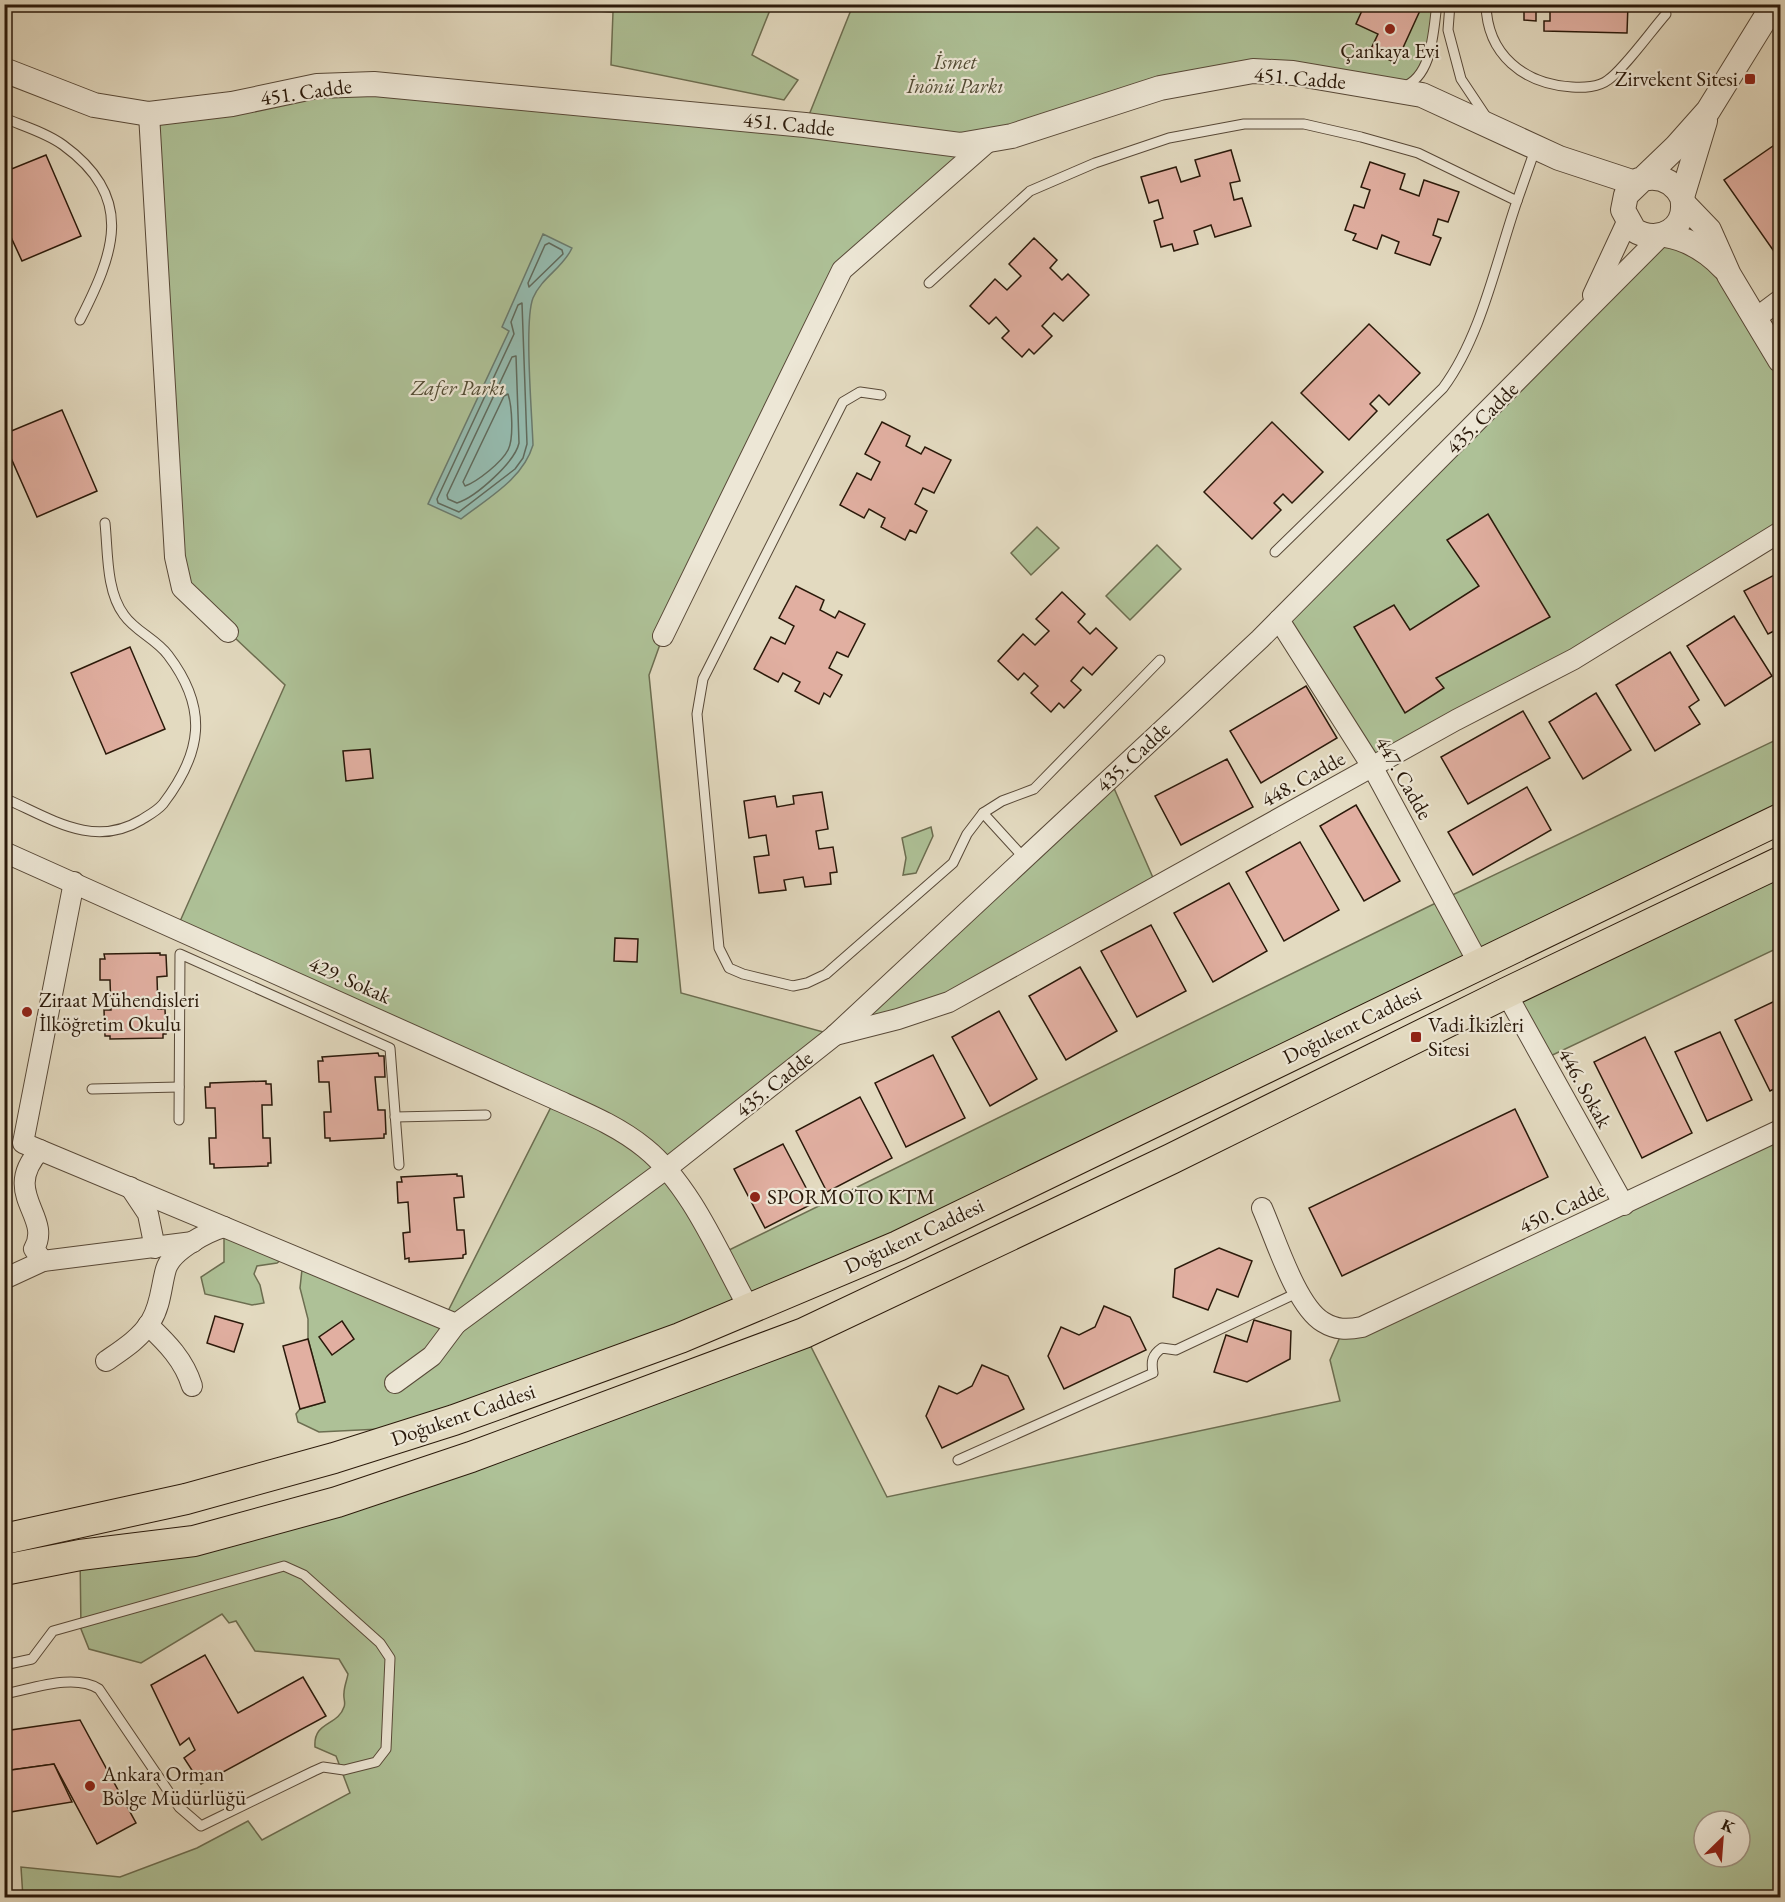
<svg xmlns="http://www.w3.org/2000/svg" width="1785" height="1902" font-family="'EB Garamond',serif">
<rect width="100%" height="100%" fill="#e3dac0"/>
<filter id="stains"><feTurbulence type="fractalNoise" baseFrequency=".00333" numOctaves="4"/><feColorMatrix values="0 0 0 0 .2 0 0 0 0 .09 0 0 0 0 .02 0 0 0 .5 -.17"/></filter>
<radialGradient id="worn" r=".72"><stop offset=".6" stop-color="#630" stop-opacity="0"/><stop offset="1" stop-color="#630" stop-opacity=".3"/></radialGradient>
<!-- green -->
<g fill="#aec197" stroke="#6c6d50" stroke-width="1.5" fill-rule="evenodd">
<polygon points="536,5 772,5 752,55 798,80 784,100 611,65 613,12 537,7"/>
<polygon points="853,5 1437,5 1430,49 1408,85 1253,71 990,140 842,270 663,636 649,675 681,993 834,1035 1110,779 1157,887 949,1002 833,1036 667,1169 719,1255 1444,899 1780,738 1780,816 750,1310 380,1429 319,1432 298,1422 296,1414 300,1409 325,1402 308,1339 308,1319 300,1288 303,1260 444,1319 555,1099 177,928 285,685 182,588 149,114 317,86 805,125"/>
<polygon points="1661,236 1701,248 1780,360 1780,532 1373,768 1279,620"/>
<polygon points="1037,527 1059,548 1031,575 1011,553"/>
<polygon points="1157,545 1181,569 1130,620 1106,596"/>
<polygon points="931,827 933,836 916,873 903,875 906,858 902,838"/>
<polygon points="1780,862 1780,947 1542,1060 1506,993"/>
<path d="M1780,1130v767l-1757,1 -2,-31 99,10 77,-29 51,-27 14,19 88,-47 -14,-37 -21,-9c-2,-26 23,-21 29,-40 2,-4 -1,-9 0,-14 0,-6 3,-13 4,-19l-9,-15 -84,-8 -19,-30 -7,2 -7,-9 -81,49 -52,-14 -8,-20 -1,-74 114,-14 610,-208 83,164 453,-96 -10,-41 13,-30zM1704,1821h36v36h-36z"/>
<polygon points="224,1227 286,1256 277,1263 257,1266 254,1274 260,1285 264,1303 252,1305 205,1294 201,1277 224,1262"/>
</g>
<!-- water -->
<path fill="#95bbaf" stroke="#6a7a6d" stroke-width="1.5" d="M543,234l29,14c-9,20 -30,29 -39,50 -9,23 -1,116 0,147 -10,34 -45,53 -72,74l-33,-15 81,-173 -7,-4z"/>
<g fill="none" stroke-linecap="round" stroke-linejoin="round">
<!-- shore -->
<g stroke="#606a5c" stroke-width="1.5">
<polygon points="549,243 562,250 563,254 529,287 528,283 545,245"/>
<polygon points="522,303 527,444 523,458 515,469 459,512 438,503 437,499 514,334 511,322 518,305"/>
<path d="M516,356l3,87c-4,19 -43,54 -62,60l-9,-4 -1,-4 65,-138z"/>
<path d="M508,394c4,12 6,45 0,56 -6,12 -31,32 -43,36l-2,-4 41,-86z"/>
</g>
</g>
<!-- building -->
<g fill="#e1afa1" stroke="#2a190a" stroke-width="1.5">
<polygon points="362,4 384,4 382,11"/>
<polygon points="1365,4 1423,4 1396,63 1370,51 1378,34 1356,24"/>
<polygon points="1524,4 1628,4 1627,33 1544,31 1544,21 1550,21 1550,10 1536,9 1536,21 1524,20"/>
<polygon points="1773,146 1780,156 1780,260 1724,180"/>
<polygon points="1231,150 1240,181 1230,183 1234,200 1242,198 1251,226 1215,237 1211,225 1194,231 1198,244 1174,251 1172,244 1161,247 1154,221 1163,218 1158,200 1149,203 1141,177 1176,167 1181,182 1200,176 1195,160"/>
<polygon points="46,155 81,236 22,261 4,222 4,172"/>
<polygon points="1370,162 1405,174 1400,189 1419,196 1424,180 1459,192 1448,222 1438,219 1433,235 1441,238 1430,265 1395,253 1399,242 1382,235 1377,249 1353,240 1356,234 1345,230 1354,205 1364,208 1370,190 1361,187"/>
<polygon points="1034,238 1057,260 1050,268 1062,280 1068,274 1089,295 1063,321 1054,313 1042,326 1052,336 1034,354 1029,349 1022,357 1002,338 1009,331 996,317 989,324 970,306 995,279 1007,290 1021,276 1009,264"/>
<polygon points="1369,324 1420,373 1389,405 1379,395 1370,404 1377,411 1349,440 1301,393"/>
<polygon points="62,410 97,491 37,517 4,442 4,434"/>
<polygon points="882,422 910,436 906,446 921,454 925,447 951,460 934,493 923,488 915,504 927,511 916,533 910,530 905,540 881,527 885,518 869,509 864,518 840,505 857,473 871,480 880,462 865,454"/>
<polygon points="1272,422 1323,472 1292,503 1283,494 1274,503 1281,510 1252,539 1204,492"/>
<polygon points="1488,514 1550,617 1436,678 1444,688 1405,713 1354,627 1394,605 1410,630 1479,586 1447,540"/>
<polygon points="1780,572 1780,628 1768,634 1744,591"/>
<polygon points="796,586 824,600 820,610 835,618 839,611 865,624 848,657 837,652 829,668 842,675 830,697 824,693 819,704 795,691 800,682 783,673 778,682 754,669 771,637 785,644 794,626 779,618"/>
<polygon points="1062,592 1085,614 1078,622 1090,634 1096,628 1117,648 1092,675 1083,667 1071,681 1081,690 1064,708 1059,703 1051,712 1031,693 1038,686 1024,673 1018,680 998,661 1023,634 1035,645 1049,631 1036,619"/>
<polygon points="1734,616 1772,676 1725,706 1687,646"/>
<polygon points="130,647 165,729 106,754 71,673"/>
<polygon points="1670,652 1699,700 1689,707 1700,724 1655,751 1616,685"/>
<polygon points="1306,686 1337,738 1261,783 1230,731"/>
<polygon points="1596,693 1631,750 1583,779 1549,722"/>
<polygon points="1523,711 1550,758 1468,804 1441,757"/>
<polygon points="370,749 373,778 346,781 343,751"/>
<polygon points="1227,759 1253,807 1181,845 1155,796"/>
<polygon points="1527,787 1551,830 1473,875 1448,832"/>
<polygon points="822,792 828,829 816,831 819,849 833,847 837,872 830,873 831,884 805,887 803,877 784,880 786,890 759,893 754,857 769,855 766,835 749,838 744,801 775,796 777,807 794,804 793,796"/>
<polygon points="1356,805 1400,881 1364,901 1320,826"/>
<polygon points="1300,842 1339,910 1284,941 1246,872"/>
<polygon points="1229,883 1267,951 1213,982 1174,913"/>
<polygon points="1151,925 1186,991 1137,1017 1101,951"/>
<polygon points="615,938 638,939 637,962 614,961"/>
<polygon points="160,953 160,955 166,955 167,976 157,977 158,1009 165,1009 166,1034 163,1034 163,1038 110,1039 110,1036 105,1036 104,1010 111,1010 110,980 100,980 100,959 105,959 104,954"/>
<polygon points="1080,967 1117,1031 1066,1060 1029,996"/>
<polygon points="1777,1000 1780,1008 1780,1086 1770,1091 1735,1020"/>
<polygon points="999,1011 1037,1079 990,1106 952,1037"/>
<polygon points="1720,1032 1752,1100 1707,1121 1675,1052"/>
<polygon points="1645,1037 1692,1133 1642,1158 1594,1062"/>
<polygon points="378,1053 379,1056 384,1056 385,1077 375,1077 378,1110 385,1110 386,1134 384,1134 384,1138 330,1141 330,1138 325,1138 324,1112 331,1112 329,1082 319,1082 318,1061 323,1061 322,1057"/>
<polygon points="933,1055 965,1118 906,1147 875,1083"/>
<polygon points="266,1081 266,1084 271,1084 272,1105 262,1105 263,1138 270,1138 271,1163 268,1163 268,1166 214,1168 214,1164 210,1164 209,1138 216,1138 215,1108 206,1108 205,1087 210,1087 210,1083"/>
<polygon points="860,1097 892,1158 827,1192 796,1131"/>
<polygon points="1515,1109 1548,1177 1342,1276 1309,1208"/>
<polygon points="783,1144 814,1203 765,1228 734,1169"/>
<polygon points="457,1174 457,1176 462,1176 464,1197 454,1198 457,1230 464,1230 466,1254 463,1255 463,1258 409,1262 409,1258 405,1259 403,1233 410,1232 408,1202 398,1203 397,1182 402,1182 401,1177"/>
<polygon points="1219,1248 1252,1261 1238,1297 1217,1289 1208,1310 1173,1297 1175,1269"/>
<polygon points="1104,1306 1130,1317 1146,1350 1064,1389 1048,1356 1061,1327 1079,1335 1095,1327"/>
<polygon points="215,1316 243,1324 234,1352 207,1343"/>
<polygon points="1254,1320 1291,1331 1290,1359 1247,1382 1214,1372 1226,1335 1247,1342"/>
<polygon points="342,1321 354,1339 332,1355 319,1337"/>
<polygon points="308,1339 325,1402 300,1409 283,1346"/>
<polygon points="982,1365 1008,1376 1024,1409 942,1448 926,1416 939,1386 957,1394 972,1386"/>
<polygon points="205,1655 238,1713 303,1677 326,1716 201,1784 184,1758 195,1750 189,1738 180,1745 151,1685"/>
<polygon points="80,1720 136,1823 97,1844 54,1764 4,1771 4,1731"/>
<polygon points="54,1764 72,1802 4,1813 4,1771"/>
</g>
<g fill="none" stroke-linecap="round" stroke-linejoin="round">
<defs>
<g id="service">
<polyline points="1450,4 1448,30 1461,79 1487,118"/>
<path d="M1486,4c1,51 38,80 86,83 11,1 27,0 36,-7 16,-11 43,-49 58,-66"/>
<path d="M1403,87c30,-11 30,-56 34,-83"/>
<path d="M4,118c19,8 43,15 59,27 73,53 51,108 17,175"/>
<polyline points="1517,201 1536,147"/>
<path d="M929,283l101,-92 65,-28 74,-25 75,-14h60l57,13 57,16 99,48c-21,61 -36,136 -74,187l-168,164"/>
<polyline points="881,395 860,392 843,402 703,679 697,714 719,948 729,968 743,974 793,986 807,983 826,974 953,863 967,834 983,813 1002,801 1034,789 1160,660"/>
<path d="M4,798c46,20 89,51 137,22 8,-5 16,-9 22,-16 39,-51 46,-95 5,-149 -12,-16 -33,-24 -44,-40 -18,-24 -16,-63 -19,-92"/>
<polyline points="983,813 1024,858"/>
<polyline points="92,1089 179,1087"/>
<polyline points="395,1117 486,1115"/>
<polyline points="179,1120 180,954 390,1048 399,1165"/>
<path d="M958,1460l195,-87c-2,-12 -1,-18 9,-25l14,2 123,-58"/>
<path d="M4,1665l28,-6 21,-28 231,-65 20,9 76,68 10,15 -4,91 -10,13 -32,8 -21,-3 -9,4 -113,55 -22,-19 -80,-118c-25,-16 -67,0 -95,5"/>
</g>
<g id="minor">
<polyline points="149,114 175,557 182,588 228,632"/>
<polyline points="1593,295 1627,222"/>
<polyline points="1756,318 1780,300"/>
<polyline points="1279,620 1373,768 1479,964"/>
<polyline points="663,636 842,270 990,140"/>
<path d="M4,852l551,247c31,14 63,27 90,49 47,38 75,109 105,162"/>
<polyline points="74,882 23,1143 456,1324 666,1169 834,1036 1260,639 1661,236"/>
<polyline points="1506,993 1624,1205"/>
<polyline points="835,1035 898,1019 949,1002 1456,720 1574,659 1780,532"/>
<path d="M40,1150c-40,44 13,66 -6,99l9,12"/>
<polyline points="130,1187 148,1214 155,1248"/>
<path d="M1262,1208c13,29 34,98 61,114 13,8 24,8 39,5l418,-197"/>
<polyline points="4,1279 43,1261 193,1242"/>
<path d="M148,1325c19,18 36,35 44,61"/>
<path d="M106,1361c16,-11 35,-23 45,-40 10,-16 10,-35 15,-52 6,-19 41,-37 58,-42"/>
<polyline points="395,1383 432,1356 456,1324"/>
</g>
<g id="tertiary">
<polyline points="4,70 94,105 149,114 232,104 317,86 374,84 805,125 960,145 1012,136 1160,88 1253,71 1293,73 1422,95 1559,158 1635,183"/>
<path d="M1639,180c19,-6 34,0 43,17 7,31 -23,49 -48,33l-11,-20 3,-15 50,-48 32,-36 66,-107"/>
<polyline points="1682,197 1705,121"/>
<polyline points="1683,203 1709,230 1729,275 1780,360"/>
<path d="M1665,235c24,4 42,15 59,33"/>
</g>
<g id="primary">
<polyline points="4,1539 186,1499 334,1458 454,1420 680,1338 898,1246 1780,819"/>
<polyline points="4,1570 80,1555 194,1541 337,1502 471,1457 804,1333 1171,1159 1506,993 1780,862"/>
</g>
</defs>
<!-- service casing -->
<use href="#service" stroke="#584938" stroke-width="11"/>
<!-- minor casing -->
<use href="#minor" stroke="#584938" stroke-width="22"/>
<!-- tertiary casing -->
<use href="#tertiary" stroke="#584938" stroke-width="26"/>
<!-- primary casing -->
<use href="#primary" stroke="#2a190a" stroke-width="32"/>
<!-- service -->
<use href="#service" stroke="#ede7d6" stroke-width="9"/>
<!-- minor -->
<use href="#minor" stroke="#ede7d6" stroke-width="20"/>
<!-- tertiary -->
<use href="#tertiary" stroke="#ede7d6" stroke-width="24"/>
<!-- primary -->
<use href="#primary" stroke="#e3dac0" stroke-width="30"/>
</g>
<!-- markers -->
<g fill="#8f2418" stroke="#ede7d6" stroke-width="2">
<circle cx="1390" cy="29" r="6"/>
<rect x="1744" y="73" width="12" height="12" rx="3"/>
<circle cx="27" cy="1012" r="6"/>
<rect x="1410" y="1031" width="12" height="12" rx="3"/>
<circle cx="755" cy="1197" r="6"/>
<circle cx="90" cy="1786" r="6"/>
</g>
<g text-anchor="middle" stroke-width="4.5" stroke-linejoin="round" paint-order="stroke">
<!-- poi labels -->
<g font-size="21" fill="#2a190a" stroke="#ede7d6" text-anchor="start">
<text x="1390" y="58" text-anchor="middle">Çankaya Evi</text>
<text x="1738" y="86" text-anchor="end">Zirvekent Sitesi</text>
<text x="39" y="1007">Ziraat Mühendisleri<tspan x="39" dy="24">İlköğretim Okulu</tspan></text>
<text x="1428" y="1032">Vadi İkizleri<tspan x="1428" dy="24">Sitesi</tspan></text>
<text x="767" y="1204">SPORMOTO KTM</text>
<text x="102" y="1781">Ankara Orman<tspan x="102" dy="24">Bölge Müdürlüğü</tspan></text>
</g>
<!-- park labels -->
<g font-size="21" font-style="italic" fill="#524b34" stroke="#ede7d6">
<text x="955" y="69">İsmet<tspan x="955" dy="24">İnönü Parkı</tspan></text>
<text x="458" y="395">Zafer Parkı</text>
</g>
<!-- street labels -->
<g font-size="21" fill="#2a190a" stroke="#ede7d6">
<text transform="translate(1300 78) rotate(5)" y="7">451. Cadde</text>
<text transform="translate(306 92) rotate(-8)" y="7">451. Cadde</text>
<text transform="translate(789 124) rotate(6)" y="7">451. Cadde</text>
<text transform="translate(1482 418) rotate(-45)" y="7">435. Cadde</text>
<text transform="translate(1133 757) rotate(-43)" y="7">435. Cadde</text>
<text transform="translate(1404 778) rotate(60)" y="7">447. Cadde</text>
<text transform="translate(1303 779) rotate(-29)" y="7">448. Cadde</text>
<text transform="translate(350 980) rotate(24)" y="7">429. Sokak</text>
<text transform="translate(1352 1025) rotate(-26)" y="7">Doğukent Caddesi</text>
<text transform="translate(774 1084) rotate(-39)" y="7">435. Cadde</text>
<text transform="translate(1585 1088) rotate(61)" y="7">446. Sokak</text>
<text transform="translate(1562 1208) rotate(-25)" y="7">450. Cadde</text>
<text transform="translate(914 1236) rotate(-25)" y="7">Doğukent Caddesi</text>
<text transform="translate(463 1415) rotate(-19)" y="7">Doğukent Caddesi</text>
</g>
</g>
<!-- margin -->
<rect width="1785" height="1902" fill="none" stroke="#e3dac0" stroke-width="24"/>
<rect x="6" y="6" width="1773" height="1890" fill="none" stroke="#2a190a" stroke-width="3"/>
<rect x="12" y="12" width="1761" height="1878" fill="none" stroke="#2a190a" stroke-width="1.5"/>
<!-- north arrow -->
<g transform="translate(1722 1839) rotate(25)"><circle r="28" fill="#ede7d6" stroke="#9f9584" stroke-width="1.5"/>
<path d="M0-4.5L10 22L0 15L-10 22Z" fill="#8f2418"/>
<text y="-9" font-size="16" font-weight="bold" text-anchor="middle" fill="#2a190a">K</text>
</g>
<rect width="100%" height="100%" filter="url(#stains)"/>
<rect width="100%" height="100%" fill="url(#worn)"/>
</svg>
